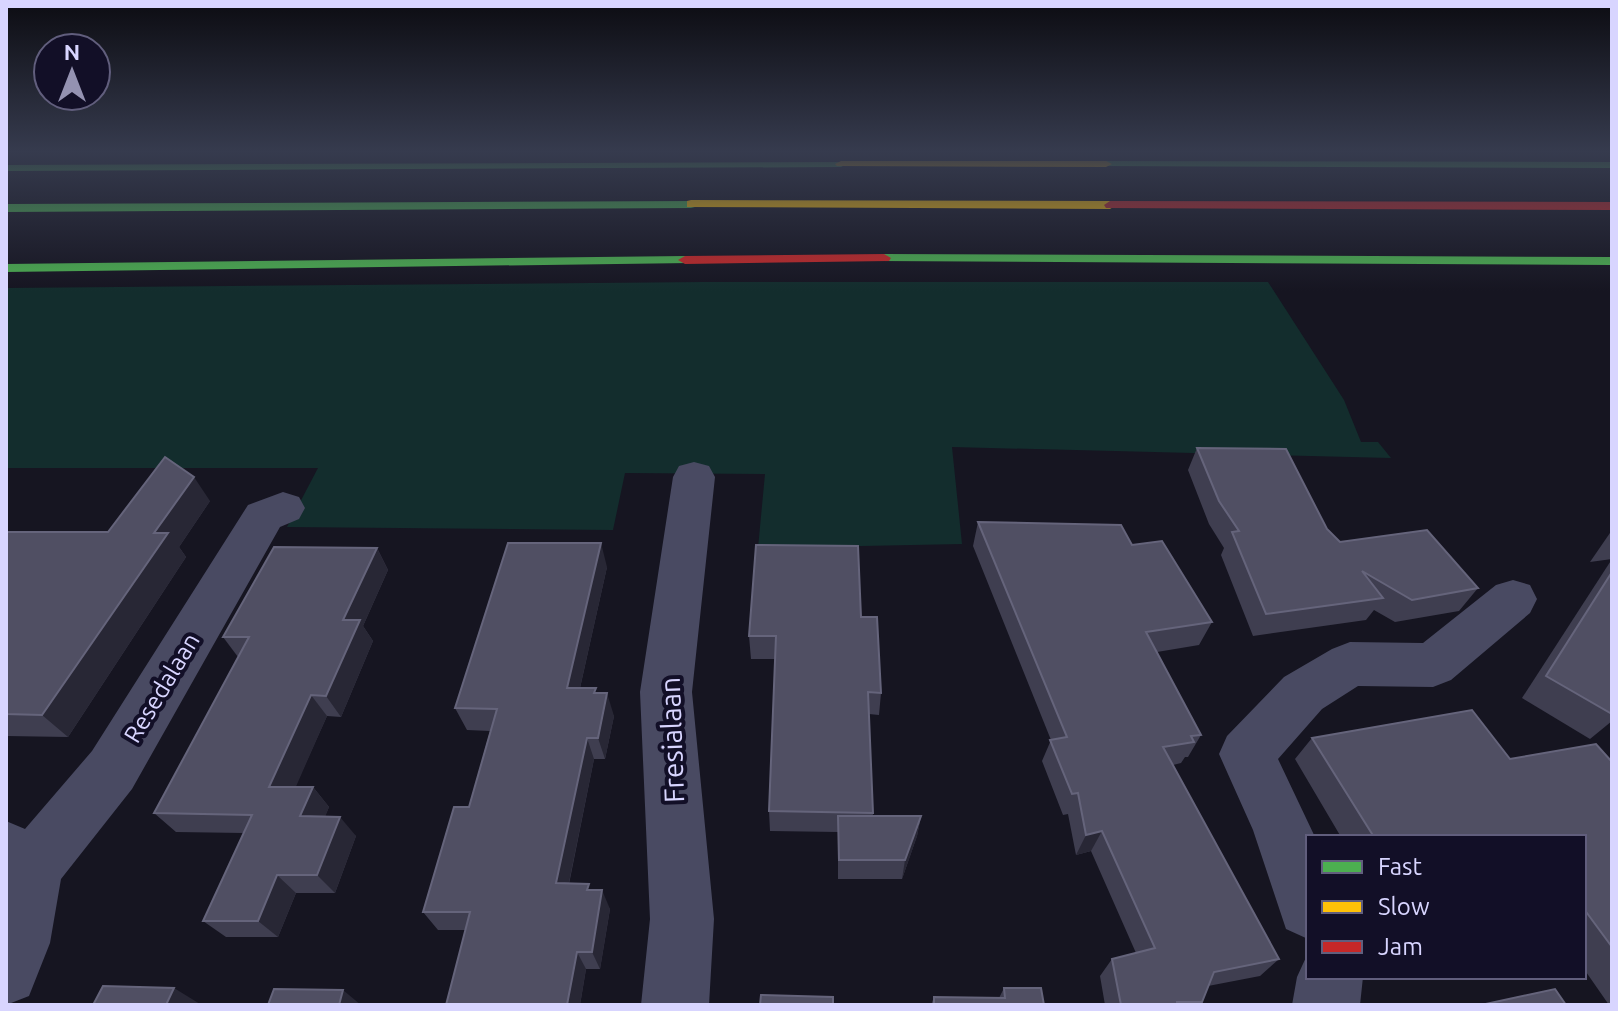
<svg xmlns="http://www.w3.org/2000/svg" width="1618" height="1011" font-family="Ubuntu,sans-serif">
<rect width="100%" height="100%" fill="#161521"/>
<!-- green -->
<polygon fill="#132d2d" points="704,282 1268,282 1344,400 1361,442 1378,442 1391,458 952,447 962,544 758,548 765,474 625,473 613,530 287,527 318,468 6,468 6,288"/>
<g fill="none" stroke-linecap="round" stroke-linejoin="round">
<!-- street -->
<g fill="#494a62" fill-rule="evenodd">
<polygon points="694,462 709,466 715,477 692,692 714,919 709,1005 641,1005 650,919 640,692 673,477 679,466"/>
<polygon points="283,492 299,497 305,508 299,519 280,527 132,789 61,879 50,943 29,996 6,1005 6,821 25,829 92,751 248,505"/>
<polygon points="1513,580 1530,585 1537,599 1530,613 1451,680 1433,687 1358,686 1322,709 1278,759 1315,837 1308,837 1308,939 1286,929 1253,830 1219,754 1227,736 1284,677 1332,649 1350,642 1423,643 1496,585"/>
<polygon points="1308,953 1308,977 1363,977 1360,1005 1292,1005 1297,977"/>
</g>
<!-- fast -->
<g fill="#4caf50" fill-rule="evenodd">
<polygon points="1106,161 1612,162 1612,168 1102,166 1100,164"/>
<polygon points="845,162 847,164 841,167 6,171 6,165"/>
<polygon points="695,201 695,207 691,208 6,212 6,204"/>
<polygon points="884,254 1612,257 1612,265 879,261 877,258"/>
<polygon points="685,256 692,260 690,263 6,272 6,264"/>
</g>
<!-- slow -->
<g fill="#ffc107" fill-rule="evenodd">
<polygon points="841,161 1106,161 1112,164 1106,167 837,166 835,164"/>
<polygon points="691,200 1110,201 1116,205 1110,209 687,207 687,201"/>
</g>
<!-- jam -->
<g fill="#c62828" fill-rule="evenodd">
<polygon points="1110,201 1612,202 1612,210 1106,208 1104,205"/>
<polygon points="884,254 891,258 889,261 685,264 678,260 685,256"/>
</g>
</g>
<!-- wall -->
<g fill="#3f3e50">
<polygon points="1197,448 1327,529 1340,542 1478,588 1459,611 1395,622 1374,610 1366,620 1253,636 1221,555 1224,548 1209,524 1188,470"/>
<polygon points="210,501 179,547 186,557 68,737 6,736 6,532 108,532"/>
<polygon points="978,522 1212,622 1199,645 1157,652 1201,735 1188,757 1185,757 1181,763 1173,765 1279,959 1260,976 1208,986 1202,1002 1199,1005 1105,1005 1100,976 1112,959 1136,953 1091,851 1076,855 1068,814 1063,815 1042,761 1051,740 973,546"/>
<polygon points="1612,530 1612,559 1590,562"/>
<polygon points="377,548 388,570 363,626 373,641 341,717 327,716 295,787 313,787 329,807 325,816 356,836 335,893 296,893 278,937 226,937 203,921 244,833 176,832 154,813 238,657 223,637"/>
<polygon points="1612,559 1612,721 1590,739 1522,698"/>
<polygon points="607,567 580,688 597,693 614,716 605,759 594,759 569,884 591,890 610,909 600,969 586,969 580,1005 446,1005 466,930 438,930 423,912 469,807 490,731 467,730 455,708"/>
<polygon points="861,617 881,693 879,715 869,714 873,816 921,816 917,836 902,879 838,879 838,832 770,831 769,811 775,659 751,659 749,636"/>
<polygon points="1312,738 1510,759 1612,762 1612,1005 1609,1005 1584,969 1584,837 1341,837 1295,759"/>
<polygon points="1004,988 1044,1005 931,1005 934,997 999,998"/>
</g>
<!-- shaded-wall -->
<g fill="#282735">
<polygon points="194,477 210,501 179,547 186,557 68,737 42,715 154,533"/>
<polygon points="601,543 607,567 575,710 567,688"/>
<polygon points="377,548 388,570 363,626 373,641 341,717 326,696 343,620"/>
<polygon points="607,693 614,716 605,759 598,738"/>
<polygon points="311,695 327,716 287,807 269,787"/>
<polygon points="587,738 594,759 565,902 556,883"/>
<polygon points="313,787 329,807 318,835 300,816"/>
<polygon points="921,816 917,836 902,879 905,860"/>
<polygon points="340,817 356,836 335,893 317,875"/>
<polygon points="1102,831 1091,851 1076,855 1086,835"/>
<polygon points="277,875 296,893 278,937 258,921"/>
<polygon points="602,890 610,909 600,969 592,952"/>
<polygon points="577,952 586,969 580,1005 567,1005"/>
<polygon points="174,988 200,1004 200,1005 166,1005"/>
<polygon points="343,990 361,1005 339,1005"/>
</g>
<!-- building -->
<g fill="#504f63" stroke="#65647b" stroke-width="2">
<polygon points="1197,448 1286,449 1327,529 1340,542 1427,530 1478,588 1412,600 1362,571 1383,598 1266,614 1232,532 1239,531 1219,501"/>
<polygon points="165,457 194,477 154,533 168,533 42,715 6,714 6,532 108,532"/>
<polygon points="978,522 1121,525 1132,545 1162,541 1212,622 1146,632 1201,735 1191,736 1194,742 1163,747 1279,959 1214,972 1202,1002 1177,1002 1177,1005 1121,1005 1112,959 1155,948 1102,831 1086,835 1078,793 1072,794 1050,740 1067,737"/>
<polygon points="508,543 601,543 567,688 596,688 594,693 607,693 598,738 587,738 556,883 589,884 587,890 602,890 592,952 577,952 567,1005 446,1005 470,912 423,912 454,807 469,807 497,709 455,708"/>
<polygon points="756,545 858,546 861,617 877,617 881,693 868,692 873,813 769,811 776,636 749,636"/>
<polygon points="274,547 377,548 343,620 360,620 326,696 311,695 269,787 313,787 300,816 340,817 317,875 277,875 258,921 203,921 252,815 154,813 249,637 223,637"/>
<polygon points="1612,572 1612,714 1546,676"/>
<polygon points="1472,710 1510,759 1596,744 1612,762 1612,947 1584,909 1584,837 1374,837 1312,738"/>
<polygon points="838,816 921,816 905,860 839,860"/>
<polygon points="103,986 174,988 166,1005 93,1005"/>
<polygon points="1004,988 1041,988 1044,1005 934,1005 934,997 1005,998"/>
<polygon points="274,989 343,990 339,1005 268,1005"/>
<polygon points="1555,989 1566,1005 1481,1005"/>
<polygon points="761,995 833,997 833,1005 760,1005"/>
</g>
<!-- sky -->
<linearGradient id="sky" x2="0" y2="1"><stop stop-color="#0c0c12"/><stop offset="0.52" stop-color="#363b4e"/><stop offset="1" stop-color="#363b4e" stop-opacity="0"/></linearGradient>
<rect width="1618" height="291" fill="url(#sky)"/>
<g text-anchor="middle" stroke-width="8" stroke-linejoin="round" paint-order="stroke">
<!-- street labels -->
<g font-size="24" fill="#d8d5ff" stroke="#120f27">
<text transform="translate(162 688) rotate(-59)" y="8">Resedalaan</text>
</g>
<!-- near-street labels -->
<g font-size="28" fill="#d8d5ff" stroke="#120f27">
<text transform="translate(672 740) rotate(-92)" y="10">Fresialaan</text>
</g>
</g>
<!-- border -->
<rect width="1618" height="1011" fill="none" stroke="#d8d5ff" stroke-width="16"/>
<!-- legend -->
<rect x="1306" y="835" width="280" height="144" fill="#120f27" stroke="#615e7d" stroke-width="2"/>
<rect x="1322" y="861" width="40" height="12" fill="#4caf50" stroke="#615e7d" stroke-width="2"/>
<text x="1378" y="875" font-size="24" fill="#d8d5ff">Fast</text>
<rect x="1322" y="901" width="40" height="12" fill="#ffc107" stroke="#615e7d" stroke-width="2"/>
<text x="1378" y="915" font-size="24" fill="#d8d5ff">Slow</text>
<rect x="1322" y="941" width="40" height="12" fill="#c62828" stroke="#615e7d" stroke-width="2"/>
<text x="1378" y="955" font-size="24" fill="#d8d5ff">Jam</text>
<!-- north arrow -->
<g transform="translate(72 72)"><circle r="38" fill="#120f27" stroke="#615e7d" stroke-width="2"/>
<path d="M0-6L14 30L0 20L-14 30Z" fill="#9492b1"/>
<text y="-12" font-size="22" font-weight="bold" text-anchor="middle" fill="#d8d5ff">N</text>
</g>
</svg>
